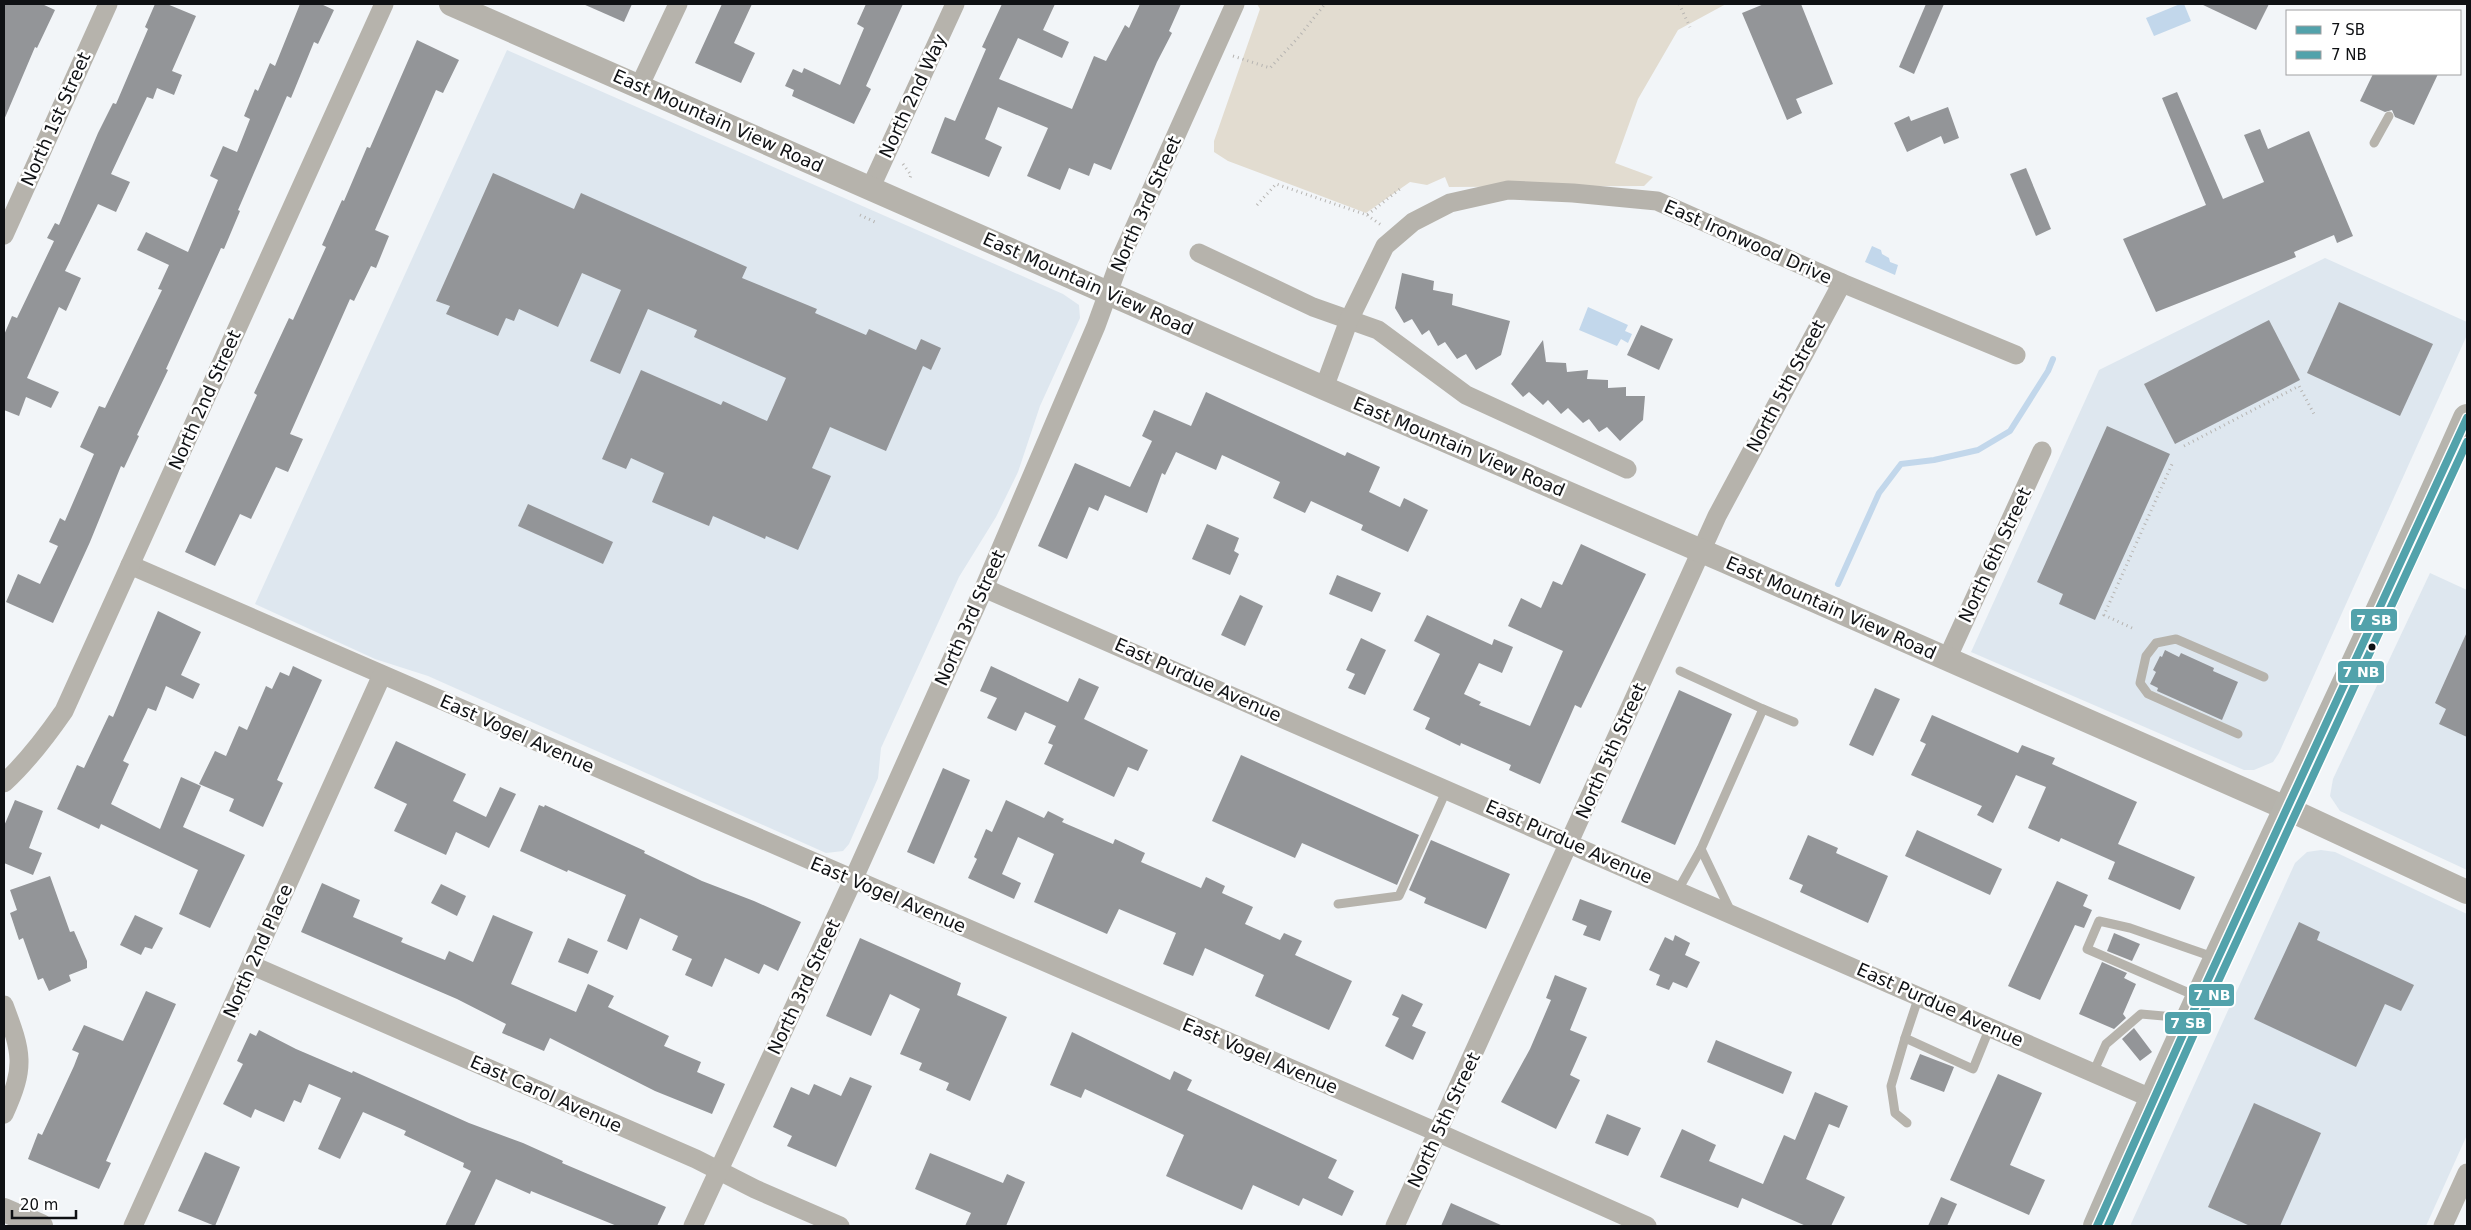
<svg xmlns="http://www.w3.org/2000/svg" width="2471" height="1230" font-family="'DejaVu Sans',sans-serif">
<rect width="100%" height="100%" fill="#f2f5f8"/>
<!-- built -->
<g fill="#dee7ef">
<polygon points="507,50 1063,294 1079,305 1080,318 1040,406 1018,472 996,517 959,577 881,748 878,778 849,844 843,851 826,853 428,676 375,659 255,604"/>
<polygon points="2325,258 2467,322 2467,335 2279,753 2273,762 2254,770 2244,770 1971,652 2099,370"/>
<polygon points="2430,573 2467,590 2467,870 2340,811 2330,796 2333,779"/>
<polygon points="2321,850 2335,852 2467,914 2467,1135 2426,1226 2130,1226 2295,863 2307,852"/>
</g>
<!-- green -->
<polygon fill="#e2dcd0" points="1257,4 1726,4 1678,30 1638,99 1615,163 1653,177 1644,186 1449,187 1445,177 1427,185 1410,182 1366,213 1228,161 1214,152 1214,141 1260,9"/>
<!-- water -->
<g fill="#c2d7eb">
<polygon points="2180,4 2184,4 2191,21 2154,36 2146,18"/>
<polygon points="1872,246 1881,250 1882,254 1889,258 1890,262 1898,265 1895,275 1865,262"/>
<polygon points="1588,307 1628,325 1625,331 1632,334 1628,343 1621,339 1617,346 1579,330"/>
</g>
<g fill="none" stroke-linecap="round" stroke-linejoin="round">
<!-- stream -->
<polyline stroke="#c2d7eb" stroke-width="6" points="1838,584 1879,493 1901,464 1934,460 1978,450 2010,431 2048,371 2053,359"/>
</g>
<!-- building -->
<g fill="#939598">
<polygon points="4,4 42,4 55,10 37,48 35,47 4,120"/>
<polygon points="155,4 167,4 196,16 172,71 182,75 174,95 157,88 153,99 147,97 111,174 130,182 116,212 98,204 65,271 81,278 66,311 59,307 27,378 59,392 51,408 26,397 19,416 4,410 4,335 12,316 17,318 54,241 47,238 55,223 59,225 98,133 113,103 116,104 148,29 145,27"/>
<polygon points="300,4 321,4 334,10 318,44 314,42 291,98 287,96 238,210 240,211 224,249 221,248 166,369 168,370 137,435 139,436 124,468 121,466 90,542 53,623 6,602 18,574 40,584 58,546 49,542 60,518 65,521 94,454 80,447 99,406 105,408 162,290 158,289 169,265 137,250 146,232 188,252 218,180 210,176 223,146 237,152 250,119 244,116 255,89 258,91 270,63 275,66"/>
<polygon points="583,4 632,4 624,22"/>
<polygon points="722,4 752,4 734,43 755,53 741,83 695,63"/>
<polygon points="866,4 903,4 866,86 871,89 854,124 792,96 794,90 785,86 793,69 802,73 804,68 840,85 864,28 857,24"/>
<polygon points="1002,4 1055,4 1043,30 1069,42 1062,58 1018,38 999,79 1072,109 1094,56 1106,61 1125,25 1129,28 1140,4 1181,4 1169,31 1172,33 1157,62 1111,170 1094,163 1089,176 1069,168 1060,190 1027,176 1048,128 998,107 985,139 1002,147 989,177 931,153 945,117 955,121 986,49 982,47"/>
<polygon points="1764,4 1801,4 1833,84 1796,99 1802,113 1787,120 1742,13"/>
<polygon points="1926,4 1944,4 1914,74 1899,67"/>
<polygon points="2201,4 2269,4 2256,30"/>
<polygon points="417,40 459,60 443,93 436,90 375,230 389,236 376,268 371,266 354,301 350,299 290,434 303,439 288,472 276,467 251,519 240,514 215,566 185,552 257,395 254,393 289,318 293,320 326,247 322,245 342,200 344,201 367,147 370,148"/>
<polygon points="2373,74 2438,74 2414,125 2395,117 2392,110 2385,112 2360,101"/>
<polygon points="2177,92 2223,199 2264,182 2244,135 2260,129 2268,149 2309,131 2353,236 2337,243 2334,235 2294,252 2296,257 2156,312 2123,239 2206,205 2162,98"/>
<polygon points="1948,107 1959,138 1944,144 1941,136 1907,152 1894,123 1909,116 1911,121"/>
<polygon points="2026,168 2051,229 2036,236 2010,174"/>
<polygon points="493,173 574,209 581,193 747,267 742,278 817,309 815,313 866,335 869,329 916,350 921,339 941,348 931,370 923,366 886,451 830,427 812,468 831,476 798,550 766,536 765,539 713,516 709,526 652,502 664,473 631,458 626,469 602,459 641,370 721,405 723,401 767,421 786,378 694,337 697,330 648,309 620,374 590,361 621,290 582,273 558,327 519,309 514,321 506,318 498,336 446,314 450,306 436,301"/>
<polygon points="1402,273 1434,281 1433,290 1453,294 1452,305 1510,321 1501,355 1476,370 1466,354 1457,359 1445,342 1438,346 1429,330 1422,335 1412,319 1404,323 1395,308"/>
<polygon points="2339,302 2433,344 2400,416 2307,373"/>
<polygon points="2269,320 2300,380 2175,444 2144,384"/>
<polygon points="1641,325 1673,339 1659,370 1627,355"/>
<polygon points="1543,340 1546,362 1566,363 1567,372 1588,370 1587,379 1608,380 1608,388 1626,387 1626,396 1645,396 1643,420 1620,441 1607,427 1599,432 1589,419 1583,423 1568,408 1561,414 1548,400 1543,405 1529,392 1523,397 1511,384"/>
<polygon points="1206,392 1345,456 1347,452 1380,467 1369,492 1400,507 1404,498 1428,510 1408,552 1361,530 1363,525 1311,501 1305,513 1273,498 1280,482 1222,455 1216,470 1176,452 1165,475 1162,473 1147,513 1105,495 1098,511 1089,507 1067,559 1038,546 1075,463 1130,487 1152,441 1142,436 1154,410 1191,426"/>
<polygon points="2107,426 2170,454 2095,620 2059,604 2063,594 2037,582"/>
<polygon points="528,504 613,542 603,564 518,526"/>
<polygon points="1207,524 1239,538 1234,551 1239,554 1230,575 1192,559"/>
<polygon points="1581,544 1646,574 1581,708 1575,705 1568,721 1540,784 1509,770 1511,765 1461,743 1460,746 1425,729 1430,718 1413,710 1440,654 1414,641 1427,615 1492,645 1494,639 1513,647 1502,673 1479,663 1464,694 1481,702 1479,705 1530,726 1563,651 1508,626 1521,598 1541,608 1553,581 1562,585"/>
<polygon points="1337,575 1381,593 1372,612 1329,594"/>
<polygon points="1240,595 1263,606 1245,646 1221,635"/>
<polygon points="158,611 201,632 181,675 200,684 193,699 166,686 156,711 148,708 123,761 129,764 111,804 160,829 181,777 201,786 183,827 245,855 210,928 179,914 198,870 101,824 99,829 57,809 77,765 84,768 109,715 113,717"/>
<polygon points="2467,632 2467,737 2439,724 2446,709 2435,703"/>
<polygon points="1361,638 1386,650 1365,695 1348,688 1355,674 1346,670"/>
<polygon points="2165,650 2179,657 2181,653 2214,668 2213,671 2238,682 2222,720 2157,691 2158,688 2150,684 2156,672 2153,670 2160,656 2162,657"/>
<polygon points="293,666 322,680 277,780 283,783 263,827 229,811 234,799 199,784 215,751 226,756 239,726 247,730 266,686 272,689 280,672 289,676"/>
<polygon points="991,666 1068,702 1079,678 1099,687 1084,719 1148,750 1138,771 1128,767 1114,797 1044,764 1053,745 1048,743 1056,726 1025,712 1016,731 987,718 997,698 980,691"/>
<polygon points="1875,688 1900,699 1873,756 1849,745"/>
<polygon points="1679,690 1732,714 1675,845 1621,822"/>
<polygon points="1932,715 2018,753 2022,745 2055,758 2052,764 2137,802 2118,844 2195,877 2180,910 2108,879 2115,862 2061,838 2059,842 2028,828 2046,787 2016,775 1993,823 1977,815 1982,806 1911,775 1926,744 1920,741"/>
<polygon points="396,741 466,774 453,801 486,817 500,787 516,794 489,848 456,832 446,855 394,831 407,804 374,788"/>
<polygon points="1241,755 1419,835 1397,885 1302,843 1295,858 1212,821"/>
<polygon points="943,768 970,780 934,864 907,852"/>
<polygon points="15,800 43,811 29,848 42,853 33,875 4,863 4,826"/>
<polygon points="1006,800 1044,818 1048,811 1064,819 1062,822 1113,844 1115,839 1145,853 1141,862 1201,888 1206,877 1225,886 1222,893 1253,907 1245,924 1280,940 1284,933 1302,941 1295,955 1352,981 1329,1030 1255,996 1264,975 1205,948 1193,976 1163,964 1176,933 1119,909 1107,934 1034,902 1054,854 1018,837 1002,874 1021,883 1014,899 968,878 977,859 974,857 986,829 992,832"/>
<polygon points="539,805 544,807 545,805 645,851 644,853 702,881 754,901 801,922 778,971 764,964 759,974 725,958 712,987 685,975 692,959 672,950 678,936 640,918 627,950 607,941 626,895 568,870 567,872 520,851"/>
<polygon points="1917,830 2002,869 1990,895 1905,856"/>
<polygon points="1808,835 1838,848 1836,853 1888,876 1868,923 1800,892 1803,885 1789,879"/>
<polygon points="1431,840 1510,874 1486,929 1424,903 1426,898 1409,890"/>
<polygon points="50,876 70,932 74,931 87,961 87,968 69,975 71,981 49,991 43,978 38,980 23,938 19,940 10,913 17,910 10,890"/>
<polygon points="2057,881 2088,895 2083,906 2092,910 2084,928 2075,925 2040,1000 2008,986"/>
<polygon points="322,883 360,900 353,917 403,938 401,942 445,960 449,951 473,962 493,915 533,932 511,984 576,1012 588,984 614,996 608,1007 669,1036 664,1046 701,1062 697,1072 725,1084 712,1114 655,1091 550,1038 544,1051 502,1033 506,1024 457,999 301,932"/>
<polygon points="441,884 466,896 457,916 431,903"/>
<polygon points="1580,899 1612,911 1600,941 1583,935 1587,926 1572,920"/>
<polygon points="135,915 163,928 152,949 145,947 141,955 120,945"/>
<polygon points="2299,922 2320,932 2317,940 2414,985 2401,1011 2385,1004 2356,1067 2254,1019"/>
<polygon points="2114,933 2140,944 2132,961 2107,951"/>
<polygon points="1675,935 1690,943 1685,955 1700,962 1687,988 1673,982 1669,990 1656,985 1660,975 1649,970 1665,937 1673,941"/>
<polygon points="568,938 598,951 588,974 558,962"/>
<polygon points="860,938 961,983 957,995 1007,1017 970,1101 946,1090 949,1083 919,1070 922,1063 900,1054 920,1009 890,994 871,1036 826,1016"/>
<polygon points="2102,962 2127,973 2124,978 2136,984 2123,1014 2126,1018 2114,1029 2079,1014"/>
<polygon points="1555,975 1587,988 1570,1030 1587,1037 1570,1075 1580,1080 1556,1129 1501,1102 1530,1049 1551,1000 1546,998"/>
<polygon points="146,991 176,1004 106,1161 111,1163 99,1189 28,1159 38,1133 42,1135 74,1066 79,1053 72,1050 84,1025 123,1041"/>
<polygon points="1402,994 1423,1004 1412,1026 1426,1032 1413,1060 1385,1046 1399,1018 1392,1015"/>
<polygon points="2134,1028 2152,1052 2140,1061 2122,1039"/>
<polygon points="259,1030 296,1049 352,1073 353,1071 469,1123 523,1143 563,1161 562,1163 666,1207 657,1226 617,1226 531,1191 530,1194 496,1179 474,1226 445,1226 471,1171 463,1167 464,1163 404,1135 406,1131 363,1112 340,1159 318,1149 341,1098 309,1084 301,1103 294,1100 284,1122 255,1109 251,1118 223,1104 243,1064 237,1061 250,1033 256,1036"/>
<polygon points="1072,1032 1170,1080 1174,1071 1192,1080 1187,1090 1337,1160 1328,1178 1354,1191 1342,1216 1303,1198 1299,1206 1253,1185 1242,1210 1166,1176 1184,1135 1085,1089 1081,1098 1050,1085"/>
<polygon points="1716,1040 1792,1072 1783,1094 1707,1062"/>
<polygon points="1920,1054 1954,1067 1944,1092 1910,1079"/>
<polygon points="1998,1074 2042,1093 2010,1165 2045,1180 2029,1215 1950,1180"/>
<polygon points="850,1077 872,1086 836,1167 787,1146 792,1136 773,1127 791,1087 809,1095 814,1084 841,1096"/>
<polygon points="1815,1092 1848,1106 1839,1128 1829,1124 1806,1179 1845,1197 1831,1226 1806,1226 1742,1198 1738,1208 1660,1177 1682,1129 1716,1145 1709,1161 1763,1184 1784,1135 1795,1140"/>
<polygon points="2254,1103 2321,1133 2280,1226 2250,1226 2208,1207"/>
<polygon points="1607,1114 1641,1128 1628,1156 1595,1143"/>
<polygon points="205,1152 240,1167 215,1226 178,1211"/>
<polygon points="930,1153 1003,1183 1007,1174 1025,1182 1006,1226 965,1226 971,1213 915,1189"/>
<polygon points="1941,1197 1957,1204 1947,1226 1928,1226"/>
<polygon points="1451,1203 1503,1226 1441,1226"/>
</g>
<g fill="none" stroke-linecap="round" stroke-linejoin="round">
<!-- path -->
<g stroke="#b6b4b1" stroke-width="3" stroke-dasharray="1 4" stroke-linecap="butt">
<polyline points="1679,4 1690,27"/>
<polyline points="1233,56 1270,68 1297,39 1325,4"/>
<polyline points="903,164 911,175 909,181"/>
<polyline points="1257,205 1276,184 1367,215 1400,189"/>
<polyline points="860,215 875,222"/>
<polyline points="1367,215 1381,225"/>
<polyline points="2184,446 2299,386 2314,414"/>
<polyline points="2132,628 2104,615 2173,462"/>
</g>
<!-- service -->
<g stroke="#b6b3ac" stroke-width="9">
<polyline points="2374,143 2389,116"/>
<polyline points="1680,671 1763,709"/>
<polyline points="2238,734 2148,694 2140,683 2146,656 2156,643 2176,639 2264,677"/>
<polyline points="1701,849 1731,912"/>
<polyline points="1678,890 1701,849 1763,709 1794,722"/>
<polyline points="1338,904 1399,896 1447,789"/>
<polyline points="1919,996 1905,1038 1973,1069 1990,1027"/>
<polyline points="2196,996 2087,949 2099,921 2130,928 2216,958"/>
<polyline points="1905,1038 1891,1086 1895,1113 1907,1123"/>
<polyline points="2093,1073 2106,1044 2141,1014 2186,1018"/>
</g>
<!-- minor -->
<g stroke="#b6b3ac" stroke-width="19">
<polyline points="639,87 678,4"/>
<polyline points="870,189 955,4"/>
<polyline points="4,235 108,4"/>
<polyline points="1199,253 1313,307 1378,330 1466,395 1627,469"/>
<polyline points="1324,388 1349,320 1385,246 1413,222 1450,203 1508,190 1573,193 1657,201 1842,283 2016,355"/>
<polyline points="130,565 1439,1133 1647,1226"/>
<polyline points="984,588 2153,1099"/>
<polyline points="1947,659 2042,451"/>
<path d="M4,783c23,-21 42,-46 60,-72l320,-707"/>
<polyline points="251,965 696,1159 755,1189 840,1226"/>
<path d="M4,1005c18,48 22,61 0,109"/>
<polyline points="133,1226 382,675"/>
<polyline points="693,1226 853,880 984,588 1096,326 1120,260 1235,4"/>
<polyline points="1395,1226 1717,516 1842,283"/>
<polyline points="2443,1226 2467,1173"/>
</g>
<!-- tertiary -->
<g stroke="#b6b3ac" stroke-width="24">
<polyline points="451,4 1324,388 1727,562 2288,809 2467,892"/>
<polyline points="4,1210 41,1226"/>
</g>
<!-- primary -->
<path stroke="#b6b4ad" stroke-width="28" d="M2097,1226c118,-272 250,-537 370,-808"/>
<defs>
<polyline id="bus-1" points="2097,1226 2188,1023 2467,418"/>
<polyline id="bus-2" points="2108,1226 2197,1027 2467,442"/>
</defs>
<!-- bus-1 casing -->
<use href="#bus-1" stroke="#fff" stroke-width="11"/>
<!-- bus-2 casing -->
<use href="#bus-2" stroke="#fff" stroke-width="11"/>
<!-- bus-1 -->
<use href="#bus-1" stroke="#52a2ab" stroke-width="8"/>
<!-- bus-2 -->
<use href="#bus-2" stroke="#52a2ab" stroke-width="8"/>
</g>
<!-- markers -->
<circle fill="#0f1114" stroke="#fff" stroke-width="2" cx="2372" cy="647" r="4.5"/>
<g text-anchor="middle" stroke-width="5" stroke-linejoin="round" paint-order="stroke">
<!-- street labels -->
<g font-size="18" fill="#0f1114" stroke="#fff">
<text transform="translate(913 96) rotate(-65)" y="6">North 2nd Way</text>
<text transform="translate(56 119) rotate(-66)" y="6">North 1st Street</text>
<text transform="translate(718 121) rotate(24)" y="6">East Mountain View Road</text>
<text transform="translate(1146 204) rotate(-66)" y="6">North 3rd Street</text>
<text transform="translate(1748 242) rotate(24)" y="6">East Ironwood Drive</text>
<text transform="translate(1088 284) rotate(24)" y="6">East Mountain View Road</text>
<text transform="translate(1786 386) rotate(-62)" y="6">North 5th Street</text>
<text transform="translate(205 400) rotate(-66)" y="6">North 2nd Street</text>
<text transform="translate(1459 447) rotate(23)" y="6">East Mountain View Road</text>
<text transform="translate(1995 555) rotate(-65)" y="6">North 6th Street</text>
<text transform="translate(1831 608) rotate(24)" y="6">East Mountain View Road</text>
<text transform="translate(970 618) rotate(-66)" y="6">North 3rd Street</text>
<text transform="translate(1198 680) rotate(24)" y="6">East Purdue Avenue</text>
<text transform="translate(517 734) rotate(24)" y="6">East Vogel Avenue</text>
<text transform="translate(1611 751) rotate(-66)" y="6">North 5th Street</text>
<text transform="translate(1569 842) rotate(24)" y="6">East Purdue Avenue</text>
<text transform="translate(888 895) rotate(23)" y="6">East Vogel Avenue</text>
<text transform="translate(258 951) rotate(-66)" y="6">North 2nd Place</text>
<text transform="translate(804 987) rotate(-65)" y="6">North 3rd Street</text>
<text transform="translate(1940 1005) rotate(24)" y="6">East Purdue Avenue</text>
<text transform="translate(1260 1056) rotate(23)" y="6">East Vogel Avenue</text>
<text transform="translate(546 1094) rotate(24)" y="6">East Carol Avenue</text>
<text transform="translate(1444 1120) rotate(-65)" y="6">North 5th Street</text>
</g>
</g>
<g stroke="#fff" stroke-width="2">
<rect x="2350" y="608" width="48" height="24" rx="5" fill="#52a2ab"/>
<rect x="2337" y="660" width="48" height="24" rx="5" fill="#52a2ab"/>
<rect x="2188" y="983" width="47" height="24" rx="5" fill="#52a2ab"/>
<rect x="2164" y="1011" width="48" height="24" rx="5" fill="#52a2ab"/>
</g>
<g font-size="14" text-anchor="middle" font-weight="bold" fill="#fff">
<text x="2374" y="625">7 SB</text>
<text x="2361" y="677">7 NB</text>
<text x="2212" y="1000">7 NB</text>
<text x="2188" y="1028">7 SB</text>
</g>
<!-- border -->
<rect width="2471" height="1230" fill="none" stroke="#0f1114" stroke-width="10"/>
<!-- legend -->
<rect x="2286" y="10" width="175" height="65" fill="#ffffff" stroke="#9fa0a1"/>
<rect x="2296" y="26" width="25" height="8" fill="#52a2ab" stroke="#9fa0a1"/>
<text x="2331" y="35" font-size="15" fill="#0f1114">7 SB</text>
<rect x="2296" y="51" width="25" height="8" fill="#52a2ab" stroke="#9fa0a1"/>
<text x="2331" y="60" font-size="15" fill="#0f1114">7 NB</text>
<!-- scale -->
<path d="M12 1210v8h64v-8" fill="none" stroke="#0f1114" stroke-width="2.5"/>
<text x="20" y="1210" font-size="15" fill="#0f1114" stroke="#ffffff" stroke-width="4" paint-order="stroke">20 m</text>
</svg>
